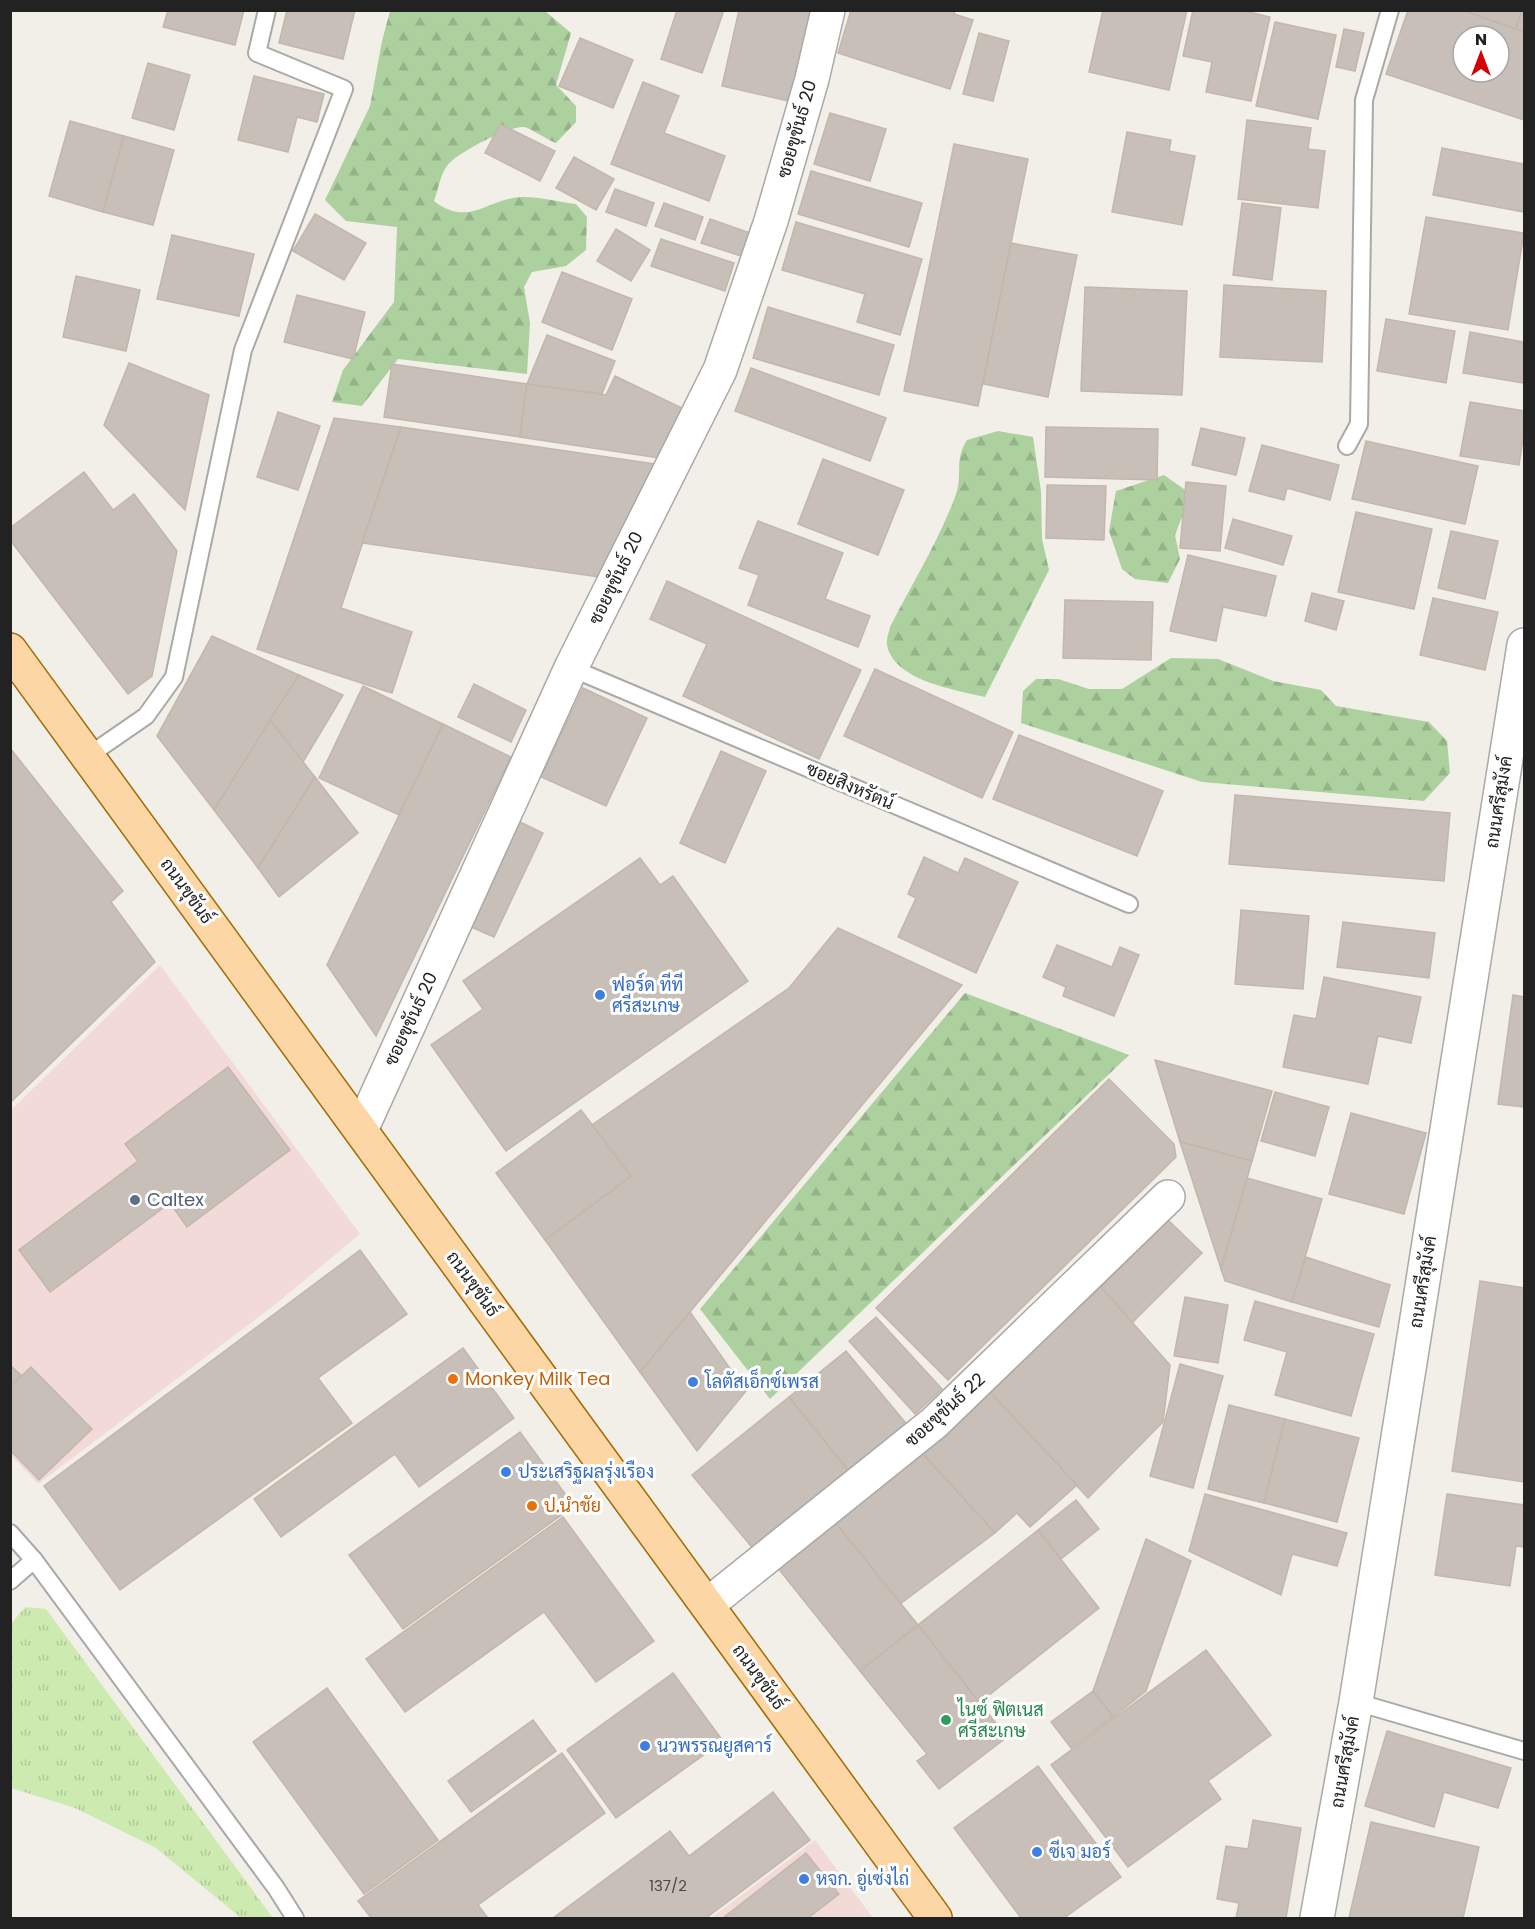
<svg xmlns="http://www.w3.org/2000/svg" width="1535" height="1929" font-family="Poppins,Sarabun,sans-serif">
<defs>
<pattern id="grass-tufts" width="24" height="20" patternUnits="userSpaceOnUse" patternTransform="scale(1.5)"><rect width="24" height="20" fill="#cdebb0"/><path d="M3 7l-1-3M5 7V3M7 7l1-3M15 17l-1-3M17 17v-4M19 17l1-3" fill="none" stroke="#b0c997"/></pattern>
<pattern id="forest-firs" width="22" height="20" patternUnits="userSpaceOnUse" patternTransform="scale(1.5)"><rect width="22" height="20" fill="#add19e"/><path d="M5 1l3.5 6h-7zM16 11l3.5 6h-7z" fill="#95b388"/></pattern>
</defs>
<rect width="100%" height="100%" fill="#f2efe9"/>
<!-- commercial -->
<g fill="#f2dad9">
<polygon points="160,965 360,1234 277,1303 38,1484 11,1455 11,1110"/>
<polygon points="815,1840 873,1918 711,1918"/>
</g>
<!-- grass -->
<polygon fill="url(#grass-tufts)" points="25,1607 46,1609 273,1918 241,1918 156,1848 75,1808 11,1788 11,1624"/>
<!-- forest -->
<g fill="url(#forest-firs)">
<path d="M390,11h155l26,22 -15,52 20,21v16l-20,21c-8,-3 -28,-16 -32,-16 -14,-2 -69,27 -77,39 -7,9 -9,25 -13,35 35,28 57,-5 90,-4 17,0 35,5 52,7l11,13 -1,33 -20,16 -34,6 -8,15 6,36 -3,51 -129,-15 -36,47 -30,-4 11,-32 51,-68 3,-75 -51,-6 -21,-21 45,-94 12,-65z"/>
<path d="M998,431l35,6 8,54 1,48 7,31 -64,127c-29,-7 -91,-16 -98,-52 -1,-6 2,-13 3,-18 22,-43 48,-85 65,-130 9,-23 -2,-35 12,-57z"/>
<polygon points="1164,475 1191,494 1175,535 1180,559 1168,583 1135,579 1122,569 1109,531 1116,491"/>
<polygon points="1171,658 1218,659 1273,681 1321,690 1336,706 1429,722 1447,741 1450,773 1424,801 1202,782 1021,723 1023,691 1036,679 1058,679 1089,689 1122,689"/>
<polygon points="965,993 1129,1055 770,1399 700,1309"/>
</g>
<!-- building -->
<g fill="#c7bfb8" stroke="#c4b6ab" stroke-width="1.5" fill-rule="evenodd">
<polygon points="168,10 244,10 235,45 163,27"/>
<polygon points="287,10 355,10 343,59 279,43"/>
<polygon points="677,10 724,10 702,73 661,59"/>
<polygon points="739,10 814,10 793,102 722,86"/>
<polygon points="851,10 955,10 954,14 973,20 950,89 838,53"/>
<polygon points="1103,10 1187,10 1169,90 1089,72"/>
<polygon points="1193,10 1241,10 1270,17 1251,101 1206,92 1212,62 1183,56"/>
<path d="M1408,10h54l62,21v89l-138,-46zM1463,36h36v36h-36z"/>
<polygon points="1462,10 1522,10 1516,29"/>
<polygon points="1522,10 1524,10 1524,31 1516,29"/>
<polygon points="1275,22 1336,35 1318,119 1256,106"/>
<polygon points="1344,29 1364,33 1355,71 1336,67"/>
<polygon points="979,33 1009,41 993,101 963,94"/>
<polygon points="580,38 633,60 613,108 559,86"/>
<polygon points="148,63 190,75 174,130 132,118"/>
<polygon points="254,76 324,94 317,122 297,117 288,152 238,140"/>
<polygon points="643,82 679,96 664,133 725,156 709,201 611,164"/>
<polygon points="830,113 886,129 870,181 814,164"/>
<polygon points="1247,120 1311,128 1308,149 1325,151 1318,208 1238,199"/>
<polygon points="70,121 124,136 103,212 49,196"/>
<polygon points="500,124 555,151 540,181 485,153"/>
<polygon points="1127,132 1171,140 1169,151 1195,156 1182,225 1112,212"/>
<polygon points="124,136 174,150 153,225 103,212"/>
<polygon points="954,144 1028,159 978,406 904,391"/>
<polygon points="1442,148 1524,164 1524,212 1433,195"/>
<polygon points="574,157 614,179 596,210 556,188"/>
<polygon points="811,171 922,203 909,247 798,214"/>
<polygon points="615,189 654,203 646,226 606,212"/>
<polygon points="664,203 703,217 695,240 655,226"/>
<polygon points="1242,203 1281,208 1272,280 1233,275"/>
<polygon points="315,214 366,243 344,280 293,251"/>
<polygon points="1426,217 1524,233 1508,330 1409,314"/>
<polygon points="710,219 750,233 741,256 701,243"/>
<polygon points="796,222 922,259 900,335 857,322 865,294 782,270"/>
<polygon points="616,229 650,250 631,281 597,261"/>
<polygon points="172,235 254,254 239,316 157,299"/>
<polygon points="661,239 734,263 725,291 651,266"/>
<polygon points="1011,243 1077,255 1048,397 983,384"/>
<polygon points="562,272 632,299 612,350 542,322"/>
<polygon points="76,276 140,290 126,351 63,337"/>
<polygon points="1224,285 1326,291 1322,362 1220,357"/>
<polygon points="1085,287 1187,291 1182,395 1081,391"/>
<polygon points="297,295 365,312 353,359 284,342"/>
<polygon points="768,307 894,345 879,395 753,358"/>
<polygon points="1386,319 1455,331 1446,383 1377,371"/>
<polygon points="1470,332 1524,342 1524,383 1463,373"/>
<polygon points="547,335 615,361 602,394 527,384"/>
<polygon points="129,363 209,395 185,510 104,425"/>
<polygon points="392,364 527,384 520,437 384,417"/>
<polygon points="751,368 886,418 870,461 735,411"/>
<polygon points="615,376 682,408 659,458 520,437 527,384 606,395"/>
<polygon points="1470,402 1524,411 1524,432 1519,465 1460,456"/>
<polygon points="278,412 320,426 298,490 257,477"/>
<polygon points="334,418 401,427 341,608 412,632 392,693 257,649"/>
<polygon points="401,427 656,464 599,577 362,543"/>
<polygon points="1046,427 1158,429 1157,480 1045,477"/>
<polygon points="1201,428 1245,438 1236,475 1192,465"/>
<polygon points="1366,441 1478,466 1465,524 1352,499"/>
<polygon points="1262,445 1339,465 1330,500 1287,488 1284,500 1249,491"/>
<polygon points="823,459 904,490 878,555 798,524"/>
<polygon points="84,472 113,510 134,494 177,551 152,676 128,694 10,540 10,528"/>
<polygon points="1186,482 1226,486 1220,551 1180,548"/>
<polygon points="1047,485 1106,486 1104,540 1046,538"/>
<polygon points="1356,512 1432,529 1414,609 1338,592"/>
<polygon points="1233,519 1292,536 1283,565 1225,548"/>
<polygon points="758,521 843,553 825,599 870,616 858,647 748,605 759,575 739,568"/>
<polygon points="1451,531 1498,541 1485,599 1438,588"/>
<polygon points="1188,555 1276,576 1266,616 1223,607 1216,641 1170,631"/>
<polygon points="667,581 861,670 819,759 683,696 707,644 650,619"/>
<polygon points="1312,593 1344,601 1336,630 1305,621"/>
<polygon points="1433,598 1498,612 1485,670 1420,655"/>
<polygon points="1065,600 1153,602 1151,660 1063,658"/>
<polygon points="212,636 299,675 214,810 157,736"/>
<polygon points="875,669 1013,732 982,798 844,736"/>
<polygon points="299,675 343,695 303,762 270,720"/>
<polygon points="474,684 526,710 511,742 458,717"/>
<polygon points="363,686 443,724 399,815 319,778"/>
<polygon points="583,688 647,718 606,806 541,777"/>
<polygon points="270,720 315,777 258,868 214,810"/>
<polygon points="443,724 511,757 376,1036 327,965"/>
<polygon points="1019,735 1163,791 1137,856 993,799"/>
<polygon points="10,748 123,891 111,902 155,962 10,1103"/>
<polygon points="721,751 766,771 725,863 680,843"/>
<polygon points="315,777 358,833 279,897 258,868"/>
<polygon points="1235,795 1450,813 1444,881 1229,864"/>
<polygon points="518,821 543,833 494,937 469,926"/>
<polygon points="924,857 958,873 965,858 1018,882 976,973 898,937 916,898 908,894"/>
<polygon points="640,858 660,885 673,876 748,981 506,1151 431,1045 483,1009 463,981"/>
<polygon points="1241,910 1309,916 1303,989 1235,984"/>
<polygon points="1343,922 1435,933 1429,978 1337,967"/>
<polygon points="838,928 962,985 640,1372 545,1240 631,1176 592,1125 789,988"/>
<polygon points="1057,945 1112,967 1120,947 1139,955 1114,1016 1063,996 1066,987 1043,977"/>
<polygon points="1324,977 1421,997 1411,1043 1378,1036 1368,1084 1283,1067 1294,1015 1316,1019"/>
<polygon points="1513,995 1524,997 1524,1107 1498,1104"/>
<polygon points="1155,1060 1272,1091 1252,1161 1180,1142"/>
<polygon points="228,1067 290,1150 187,1227 170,1203 50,1292 19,1250 138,1161 125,1144"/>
<polygon points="1109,1079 1174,1144 1176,1157 948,1380 876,1308"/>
<polygon points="1275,1092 1329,1107 1315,1156 1261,1141"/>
<polygon points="581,1110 631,1176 545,1240 496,1173"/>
<polygon points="1351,1113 1426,1133 1404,1214 1329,1194"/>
<polygon points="1180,1142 1252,1161 1221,1269"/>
<polygon points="1247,1178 1322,1199 1292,1302 1225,1281 1221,1269"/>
<polygon points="1168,1220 1202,1253 1132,1323 1101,1287"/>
<polygon points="360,1250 407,1314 318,1378 352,1423 120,1590 44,1486"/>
<polygon points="1306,1257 1390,1285 1379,1327 1292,1302"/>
<polygon points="1480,1281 1524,1288 1524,1482 1452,1471"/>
<polygon points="1101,1287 1170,1365 1163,1422 1088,1498 989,1391"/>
<polygon points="1185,1297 1228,1305 1218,1363 1174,1356"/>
<polygon points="1255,1301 1374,1334 1351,1416 1275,1395 1287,1352 1244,1340"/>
<polygon points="690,1312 746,1391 697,1451 640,1372"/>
<polygon points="876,1317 942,1389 915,1414 849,1341"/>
<polygon points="463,1348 514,1418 419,1487 395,1454 281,1537 254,1499"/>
<polygon points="846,1351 909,1427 851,1474 789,1397"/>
<polygon points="1180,1364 1223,1376 1193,1488 1150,1476"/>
<polygon points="10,1365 22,1376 10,1387"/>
<polygon points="31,1367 92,1429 39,1480 10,1450 10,1387"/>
<polygon points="989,1391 1077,1485 1030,1527 1017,1513 995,1533 922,1453"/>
<polygon points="789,1397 851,1474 755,1551 692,1475"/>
<polygon points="1229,1405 1285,1419 1264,1503 1208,1489"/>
<polygon points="1285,1419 1359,1438 1337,1522 1264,1503"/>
<polygon points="520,1432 574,1506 403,1629 349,1555"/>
<polygon points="922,1453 995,1533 900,1604 835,1522"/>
<polygon points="1205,1494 1347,1533 1337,1566 1292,1554 1281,1595 1189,1551"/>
<polygon points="1447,1494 1524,1505 1524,1547 1516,1546 1510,1586 1435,1575"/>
<polygon points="1076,1500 1099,1529 1061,1559 1038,1530"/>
<polygon points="563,1517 654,1641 596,1682 544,1612 405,1712 366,1659"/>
<polygon points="835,1522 918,1625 860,1671 778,1568"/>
<polygon points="1038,1530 1099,1608 979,1703 918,1625"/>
<polygon points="1146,1539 1191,1561 1146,1691 1113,1717 1093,1691"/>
<polygon points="918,1625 1007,1737 939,1789 917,1761 927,1754 860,1671"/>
<polygon points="1206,1650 1271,1735 1208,1781 1221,1799 1128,1867 1051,1765"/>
<polygon points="673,1673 723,1741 616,1818 567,1750"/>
<polygon points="327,1688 438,1840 364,1894 253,1742"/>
<polygon points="1093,1691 1113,1717 1071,1748 1051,1722"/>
<polygon points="533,1720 556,1751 471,1812 448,1781"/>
<polygon points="1387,1731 1511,1768 1498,1808 1444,1792 1434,1827 1365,1806"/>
<polygon points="562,1753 605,1813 478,1905 488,1918 371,1918 358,1901"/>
<polygon points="1038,1766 1121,1877 1064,1918 1021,1918 954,1828"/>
<polygon points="773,1792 810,1840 706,1918 553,1918 670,1831 689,1856"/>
<polygon points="1253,1820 1301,1828 1286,1918 1236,1918 1239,1903 1217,1899 1226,1846 1248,1849"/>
<polygon points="1371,1822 1479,1847 1463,1918 1349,1918"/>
<polygon points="806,1853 839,1894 808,1918 723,1918"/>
</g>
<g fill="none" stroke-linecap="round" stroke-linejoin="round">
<defs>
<g id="service">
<polyline points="1347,446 1359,424 1364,100 1390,10"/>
<polyline points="571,668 1129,904"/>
<polyline points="88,756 146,716 174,677 243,350 344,89 257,53 267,10"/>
<polyline points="10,1533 34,1560 276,1888 295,1918"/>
<polyline points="10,1581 34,1560"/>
<polyline points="1356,1702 1524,1751"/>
</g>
<g id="minor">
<polyline points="361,1130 571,668 720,370 771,221 812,79 828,10"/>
<polyline points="707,1605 934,1423 1168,1197"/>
</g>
<polyline id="tertiary" points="1317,1918 1356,1702 1524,645"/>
<polyline id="primary" points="10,650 935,1918"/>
</defs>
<!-- service casing -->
<use href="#service" stroke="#a9a9a9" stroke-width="20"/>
<!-- minor casing -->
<use href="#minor" stroke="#a9a9a9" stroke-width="36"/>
<!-- tertiary casing -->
<use href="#tertiary" stroke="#a9a9a9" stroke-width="36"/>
<!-- primary casing -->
<use href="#primary" stroke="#a06b00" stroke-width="36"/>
<!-- service -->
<use href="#service" stroke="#fff" stroke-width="16"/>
<!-- minor -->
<use href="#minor" stroke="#fff" stroke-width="33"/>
<!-- tertiary -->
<use href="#tertiary" stroke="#fff" stroke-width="33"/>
<!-- primary -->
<use href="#primary" stroke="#fcd6a4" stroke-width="33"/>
</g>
<!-- markers -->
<g fill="#3f7fe0" stroke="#fff" stroke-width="2">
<circle cx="600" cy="995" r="6"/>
<circle cx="693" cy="1382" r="6"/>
<circle cx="506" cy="1472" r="6"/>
<circle cx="645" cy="1746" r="6"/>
<circle cx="1037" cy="1852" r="6"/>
<circle cx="804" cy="1879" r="6"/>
</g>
<circle fill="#5c6f8a" stroke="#fff" stroke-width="2" cx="135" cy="1200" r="6"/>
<g fill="#e8710a" stroke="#fff" stroke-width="2">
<circle cx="453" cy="1379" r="6"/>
<circle cx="532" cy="1506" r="6"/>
</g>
<circle fill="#2e9e5b" stroke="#fff" stroke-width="2" cx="946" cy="1720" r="6"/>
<g text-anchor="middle" stroke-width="6" stroke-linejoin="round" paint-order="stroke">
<!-- number labels -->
<g font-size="15" fill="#4b4948">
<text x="668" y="1891">137/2</text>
</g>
<!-- street labels -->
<g font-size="18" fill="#222" stroke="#fff">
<text transform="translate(797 129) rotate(-74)" y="6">ซอยขุขันธ์ 20</text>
<text transform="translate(616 578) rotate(-64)" y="6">ซอยขุขันธ์ 20</text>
<text transform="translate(850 786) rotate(23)" y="6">ซอยสิงหรัตน์</text>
<text transform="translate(1499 802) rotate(-81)" y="6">ถนนศรีสุมังค์</text>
<text transform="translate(187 891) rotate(54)" y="6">ถนนขุขันธ์</text>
<text transform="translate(411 1019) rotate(-65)" y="6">ซอยขุขันธ์ 20</text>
<text transform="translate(1423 1282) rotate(-81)" y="6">ถนนศรีสุมังค์</text>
<text transform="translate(473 1284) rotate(54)" y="6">ถนนขุขันธ์</text>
<text transform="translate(945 1410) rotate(-42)" y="6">ซอยขุขันธ์ 22</text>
<text transform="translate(759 1677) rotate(54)" y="6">ถนนขุขันธ์</text>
<text transform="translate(1345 1762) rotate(-80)" y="6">ถนนศรีสุมังค์</text>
</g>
<!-- shop labels -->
<g font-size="18" fill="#366cbe" stroke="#fff" text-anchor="start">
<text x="612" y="991">ฟอร์ด ทีที<tspan x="612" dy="21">ศรีสะเกษ</tspan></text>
<text x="705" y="1388">โลตัสเอ็กซ์เพรส</text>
<text x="518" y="1478">ประเสริฐผลรุ่งเรือง</text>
<text x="657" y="1752">นวพรรณยูสคาร์</text>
<text x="1049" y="1858">ซีเจ มอร์</text>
<text x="816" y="1885">หจก. อู่เซ่งไถ่</text>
</g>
<!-- service labels -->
<g font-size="18" fill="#4e5e75" stroke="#fff" text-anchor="start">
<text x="147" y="1206">Caltex</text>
</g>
<!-- food labels -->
<g font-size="18" fill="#c56008" stroke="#fff" text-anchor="start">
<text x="465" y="1385">Monkey Milk Tea</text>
<text x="544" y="1512">ป.นำชัย</text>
</g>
<!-- leisure labels -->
<g font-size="18" fill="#27864d" stroke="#fff" text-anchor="start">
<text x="958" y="1716">ไนซ์ ฟิตเนส<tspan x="958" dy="21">ศรีสะเกษ</tspan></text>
</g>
</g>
<!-- border -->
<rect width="1535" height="1929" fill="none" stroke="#222222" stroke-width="24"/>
<!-- north arrow -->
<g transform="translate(1481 54)"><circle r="28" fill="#ffffff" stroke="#a7a7a7" stroke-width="1.5"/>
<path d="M0-4.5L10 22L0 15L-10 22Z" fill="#d40000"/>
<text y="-9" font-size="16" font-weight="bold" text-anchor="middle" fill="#222222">N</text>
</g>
</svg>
